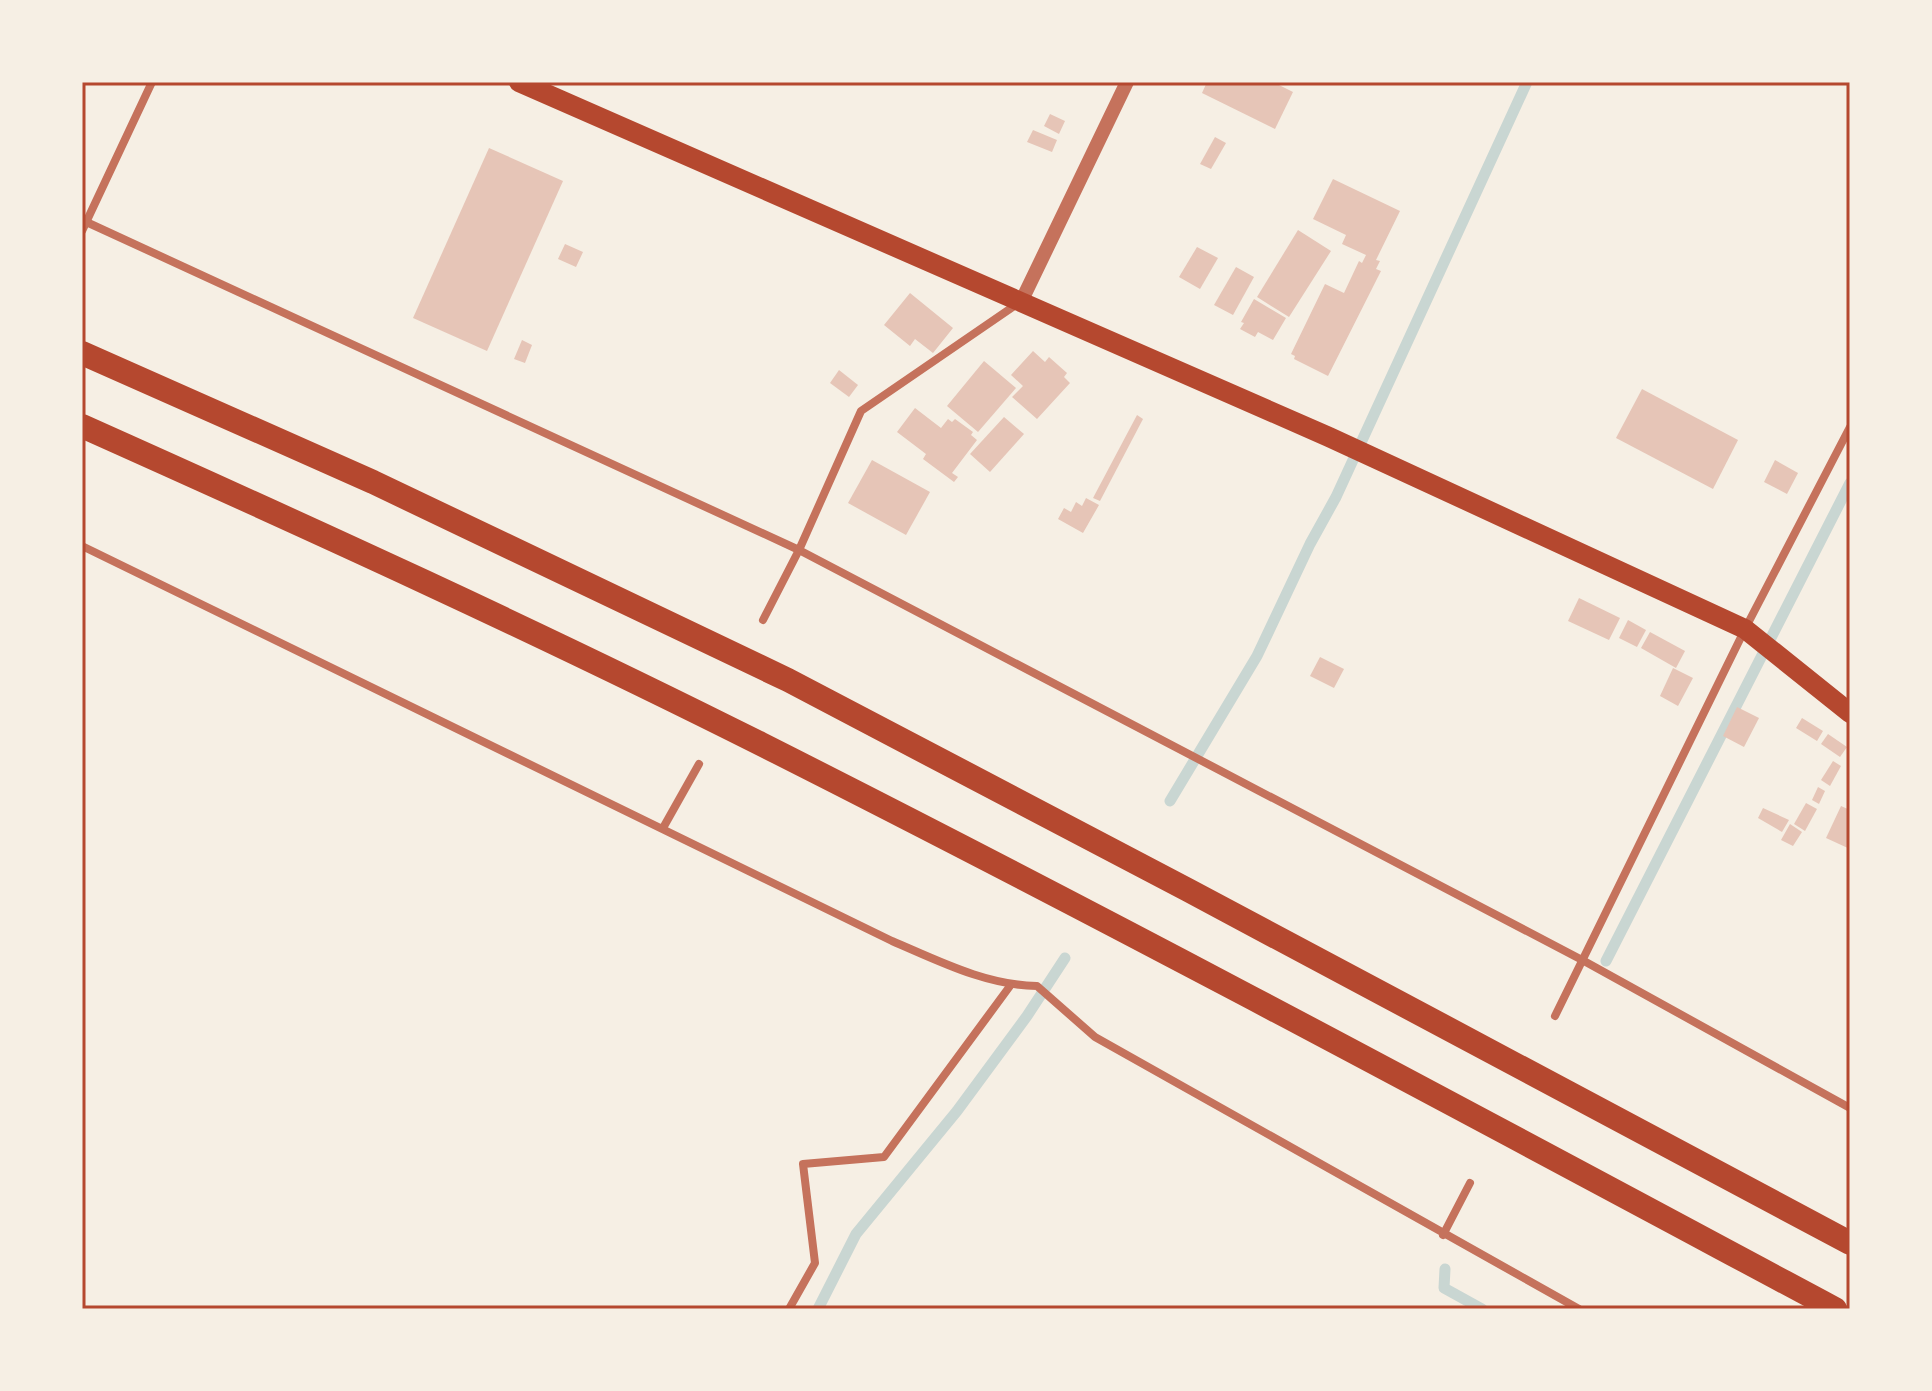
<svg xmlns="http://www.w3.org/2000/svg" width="1932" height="1391" font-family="'PT Serif',serif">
<rect width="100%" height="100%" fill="#f6efe4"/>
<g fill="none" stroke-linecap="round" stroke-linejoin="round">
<!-- stream -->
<g stroke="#c9d6d2" stroke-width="11">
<polyline points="1170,801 1257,656 1310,544 1336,497 1527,82"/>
<polyline points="1606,961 1850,483"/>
<polyline points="1445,1269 1444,1288 1482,1309"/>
<polyline points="818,1309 856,1234 957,1111 1027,1016 1065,958"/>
</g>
</g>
<!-- building -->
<g fill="#e6c5b7">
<polygon points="1207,82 1273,82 1293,92 1275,129 1202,93"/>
<polygon points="1050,114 1065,121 1059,134 1044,126"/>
<polygon points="1033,130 1057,140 1052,152 1027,142"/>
<polygon points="1215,137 1226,143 1211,169 1200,164"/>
<polygon points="489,148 563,181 487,351 413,318"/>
<polygon points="1333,179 1400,211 1376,260 1380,261 1376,269 1381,271 1328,376 1294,359 1295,356 1291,354 1325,284 1344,293 1359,261 1362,263 1366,255 1342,244 1346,235 1313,219"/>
<polygon points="1298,230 1331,251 1289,317 1257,297"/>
<polygon points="565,244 583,252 576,267 558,259"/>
<polygon points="1197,247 1218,258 1200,289 1179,277"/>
<polygon points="1236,267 1254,277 1233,315 1214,305"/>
<polygon points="910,293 953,328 933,353 915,339 910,346 884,325"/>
<polygon points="1254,299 1286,318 1273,340 1258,332 1255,337 1240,329 1244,323 1241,322"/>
<polygon points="522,340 532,345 525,363 514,359"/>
<polygon points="1033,351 1045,362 1049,357 1067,373 1064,377 1070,383 1037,419 1012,397 1023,386 1011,375"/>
<polygon points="984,361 1016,388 978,432 947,406"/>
<polygon points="839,370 858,385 849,397 830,383"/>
<polygon points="1642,389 1738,440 1713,489 1616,438"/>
<polygon points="915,408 941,428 948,419 952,422 955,419 973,432 971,435 977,440 952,473 958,477 954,482 923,459 926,454 897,432"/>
<polygon points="1137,415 1143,419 1100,501 1093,498"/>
<polygon points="1004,417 1024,434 990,472 970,454"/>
<polygon points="872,460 930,492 906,535 848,503"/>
<polygon points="1775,460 1798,473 1787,494 1764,482"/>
<polygon points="1086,498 1099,505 1083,533 1058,519 1064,508 1071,512 1076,502 1082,506"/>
<polygon points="1579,598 1620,618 1609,640 1568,621"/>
<polygon points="1628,620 1646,630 1637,647 1619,638"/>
<polygon points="1650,632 1685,651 1676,668 1641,648"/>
<polygon points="1320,657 1344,669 1334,688 1310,676"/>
<polygon points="1673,668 1693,678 1678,706 1660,696"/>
<polygon points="1737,707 1759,718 1744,747 1723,736"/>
<polygon points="1802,718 1823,731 1817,741 1796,728"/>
<polygon points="1828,734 1847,747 1840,757 1821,744"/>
<polygon points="1833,761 1841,766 1830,786 1821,780"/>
<polygon points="1818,787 1825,791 1819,804 1812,800"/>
<polygon points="1806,803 1817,809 1805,831 1794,824"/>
<polygon points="1841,806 1850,810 1850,849 1826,838"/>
<polygon points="1763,808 1789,820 1782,832 1758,818"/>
<polygon points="1790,824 1802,832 1793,846 1781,840"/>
</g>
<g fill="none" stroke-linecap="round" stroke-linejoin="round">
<!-- minor -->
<g stroke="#c5725c" stroke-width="8">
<polyline points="82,220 799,550 1584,961 1850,1108"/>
<polyline points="82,231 152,82"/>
<path d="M82,546l810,395c47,20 93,44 145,45l58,51 484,272"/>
<polyline points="763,620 799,550 861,411 1017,304"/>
<polyline points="663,828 699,764"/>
<polyline points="1555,1016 1745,629 1850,427"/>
<polyline points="1443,1235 1470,1183"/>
<polyline points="789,1309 815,1263 803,1164 884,1157 1010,986"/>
</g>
<!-- tertiary -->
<polyline stroke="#c5725c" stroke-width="14" points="1022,300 1127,82"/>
<!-- primary -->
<polyline stroke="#b5482f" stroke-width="20" points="519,82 1329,437 1745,629 1850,713"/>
<!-- motorway -->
<g stroke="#b5482f" stroke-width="24">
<polyline points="82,353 373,482 788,680 1188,890 1850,1243"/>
<path d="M82,426c228,102 456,206 679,318 361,182 717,374 1074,565"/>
</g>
</g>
<!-- border -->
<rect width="1932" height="1391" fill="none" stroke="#f6efe4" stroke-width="168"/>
<rect x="84" y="84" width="1764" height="1223" fill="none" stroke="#b5482f" stroke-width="3"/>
</svg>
